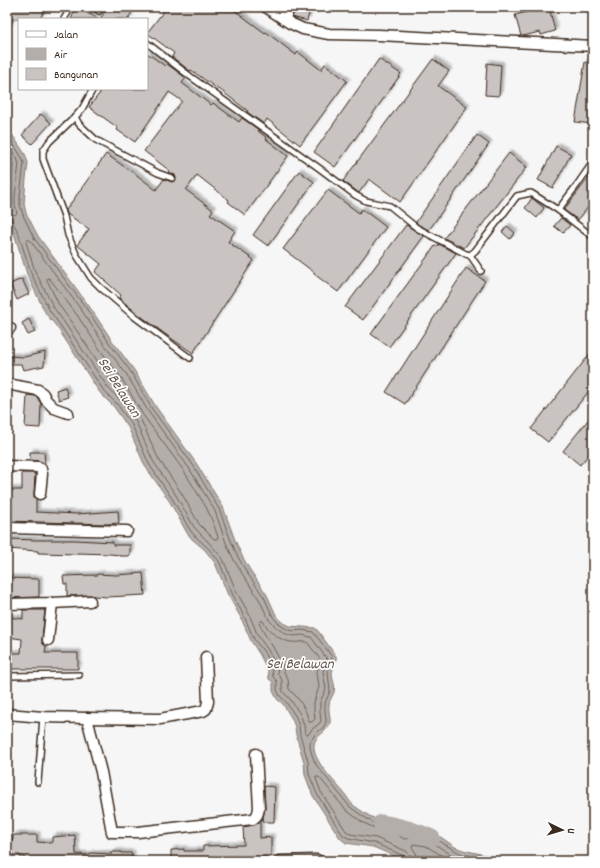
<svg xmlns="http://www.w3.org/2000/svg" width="600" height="868" font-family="Dekko,sans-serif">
<defs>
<filter id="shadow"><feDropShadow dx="3" dy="-3" stdDeviation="1" flood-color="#0004"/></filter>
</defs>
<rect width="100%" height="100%" fill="#f7f6f6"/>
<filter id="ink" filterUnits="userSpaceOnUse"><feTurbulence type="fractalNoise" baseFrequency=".025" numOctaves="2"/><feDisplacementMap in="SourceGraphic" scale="8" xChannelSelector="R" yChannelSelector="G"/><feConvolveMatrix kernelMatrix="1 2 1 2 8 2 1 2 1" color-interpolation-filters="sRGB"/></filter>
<g filter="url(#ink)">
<!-- water -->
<path fill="#b4aeaa" stroke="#847972" d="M7,128l4,5 14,21 3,9 -2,16 -2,25 2,9 12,23 51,70 24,36 21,28 22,37 40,56 27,44 12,33 7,16 8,14 17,25 9,20 6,7 8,4 25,2 3,3 18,25c1,7 -3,11 -4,17 0,7 4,12 2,19 -1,4 -5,8 -5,13 -1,6 2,13 1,18 -3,10 -15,12 -16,22 -2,15 21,37 30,48 3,4 6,9 9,12 4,3 9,6 13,9 10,6 20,9 31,9l9,7 8,-1 18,2 23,16 8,3 36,8 9,3h-102l-33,-14 -27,-4 -6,-5 -27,-42 -8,-21 -1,-13 -8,-27 -1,-8 -3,-8 -9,-15 -6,-5 -4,-8v-9l-4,-3 -1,-8 -8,-16 -9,-14 -10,-23 -13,-23 -13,-32 -10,-13 -13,-11 -5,-6 -17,-31 -25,-36 -17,-39 -14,-20 -13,-13 -5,-7 -39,-60 -11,-13 -4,-8 -15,-32 -13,-41 -7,-14z"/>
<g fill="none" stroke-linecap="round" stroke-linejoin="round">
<!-- shore -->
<g stroke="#6b5f56" stroke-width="1">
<polyline points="7,134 21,156 24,163 20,196 20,205 23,215 34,238 86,308 110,344 131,372 152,409 193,465 219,509 231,541 238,557 247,573 264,597 273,617 280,625 288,630 294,631 302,630 313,632 328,651 332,657 332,660 328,672 330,691 325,703 325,712 326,719 326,722 323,728 316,733 310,742 310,748 313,758 317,766 350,807 364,817 372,822 388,827 396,827 405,834 415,833 430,835 454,850 462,854 491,861"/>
<polyline points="7,143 17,158 19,164 15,196 15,205 17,213 15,215 7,213"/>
<polyline points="7,154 13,165 11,178 9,205 7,207"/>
<polyline points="7,218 11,219 18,232 31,273 50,311 60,325 104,391 117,404 132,425 149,464 173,500 190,530 195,536 208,548 219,561 232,593 244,616 254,639 264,652 272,669 273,677 277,681 277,690 280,696 286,702 296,717 299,726 300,735 308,761 309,774 317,794 338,828 343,835 348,838 374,843 404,856 406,858 407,861"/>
<polygon points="27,240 30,240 82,311 106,347 127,375 148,411 189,468 215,511 226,543 234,560 243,575 259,599 269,620 277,628 286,634 293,636 302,635 311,637 327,659 323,672 326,689 320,702 320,712 321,721 319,724 312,729 308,735 305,734 304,725 300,714 290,699 284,693 282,689 282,680 278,674 277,667 268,650 258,636 249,614 236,591 223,559 211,545 194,527 177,497 153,461 136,422 121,401 108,388 64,322 54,308 35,271 26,242"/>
<polygon points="48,278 50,279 77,315 101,351 122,379 143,415 184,471 206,507 212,520 218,537 217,539 214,539 199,524 182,494 158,458 141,420 131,404 113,384 98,362 69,319 59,305 47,280"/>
<path d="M261,621h2c6,11 16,19 28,21 5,1 11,-1 16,0l13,17 -3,13 2,15 -5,15v9l1,8 -3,3h-3l-3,-10 -5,-9 -6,-8 -6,-6 -1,-10 -4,-7 -2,-8 -9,-17 -9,-14 -5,-10z"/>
<polyline points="412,861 410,855 406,851 376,838 350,834 346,831 321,792 316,779 316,777 319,777 346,810 362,822 379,830 388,832 394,832 404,839 415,838 428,840 452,855 471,861"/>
<polyline points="418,861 416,853 412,847 413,844 426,846 451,861"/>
</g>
<!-- river -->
<path stroke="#b4aeaa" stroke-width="17" d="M381,823c18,3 35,8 51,15"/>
</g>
<!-- building -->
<g fill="#c9c3c1" stroke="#3b2a1e" filter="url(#shadow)">
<polygon points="7,7 46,7 40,19 15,19 14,18 7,30"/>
<polygon points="108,7 113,7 121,12 124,7 136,7 128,18 130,19 71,19 76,8 100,19"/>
<polygon points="167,7 230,7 265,33 266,32 296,55 298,52 321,70 325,64 347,81 300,145 267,119 264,124 247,112 248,111 219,89 219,90 191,70 190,71 172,57 174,53 147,33"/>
<polygon points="296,7 311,7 307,21 292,17"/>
<polygon points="534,7 549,7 555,31 541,35 540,32 523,36 521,36 515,15 534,10"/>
<polygon points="147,53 165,66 167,64 186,78 182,83 211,105 213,103 239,122 242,118 259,130 258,131 267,138 266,139 288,156 245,215 228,202 229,200 197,175 186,190 213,210 210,214 235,231 228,242 254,260 193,353 165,334 138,314 119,298 121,295 95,272 101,264 77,245 89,229 67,214 66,210 106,154 132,172 133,172 156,190 164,179 172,182 176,180 176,178 175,175 168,172 170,171 144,151 182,101 169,92 135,142 117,130 118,128 89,107 103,89 147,89"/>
<polygon points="379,59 401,74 335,167 314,152"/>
<polygon points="433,59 449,71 438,86 467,107 400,202 369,179 359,193 343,181"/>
<polygon points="585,62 593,63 593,117 592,124 575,122"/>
<polygon points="487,63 501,65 499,96 485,95"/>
<polygon points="41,114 51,123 32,144 22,135"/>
<polygon points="477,135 489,144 429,230 419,225 416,222"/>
<polygon points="556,146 571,154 553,188 538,180"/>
<polygon points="509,153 527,167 464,248 444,238"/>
<polygon points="299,171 314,182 268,246 253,235"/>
<polygon points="593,172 593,201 578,220 564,210"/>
<polygon points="328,190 359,213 362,209 386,227 338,292 314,274 315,273 283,249"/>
<polygon points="532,198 544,208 537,218 525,208"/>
<polygon points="561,218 570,225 563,233 554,226"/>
<polygon points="406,225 424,236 363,320 345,307"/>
<polygon points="507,226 515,233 510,239 502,232"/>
<polygon points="439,244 456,253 389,347 371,334 435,246 437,247"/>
<polygon points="466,268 485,281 405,404 386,392"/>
<polygon points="22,279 29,294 17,300 10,284"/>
<polygon points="29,319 35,332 28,335 22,323"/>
<polygon points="593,350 593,386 548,442 531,429"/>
<polygon points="45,352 44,366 23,370 21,364 7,364 7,356 24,357"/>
<polygon points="65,387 68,397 59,400 56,390"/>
<polygon points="27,395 35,396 38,398 41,404 40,428 25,427"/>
<polygon points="593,414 593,449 580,465 563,451"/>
<polygon points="30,452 44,452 45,464 39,461 30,460"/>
<polygon points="22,473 35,473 34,494 34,497 36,499 36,512 77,514 118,511 119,523 107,524 7,521 7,490 22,490"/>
<polygon points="7,539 37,540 75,540 113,542 113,545 130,545 130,556 119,556 119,555 110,554 77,553 77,554 38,553 38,551 7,549"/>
<polygon points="143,573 145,595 107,597 94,596 90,595 67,596 67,584 64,584 63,576 97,575 97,574 116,575"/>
<polygon points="7,578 39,579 39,597 7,598"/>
<polygon points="23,610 45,610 42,639 42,643 46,646 45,653 78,653 78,669 7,669 7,653 21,653 22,639 7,637 8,617 23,619"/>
<polygon points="264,786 275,787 274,822 262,822 265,808"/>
<polygon points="260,822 260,838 271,837 271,857 237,858 237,859 213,860 214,861 171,861 171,850 184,849 184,851 203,851 203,846 244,845 243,827 254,825"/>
<polygon points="13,835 37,835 37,842 52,843 52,837 75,835 76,854 89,855 90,853 112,854 112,852 121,852 121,853 131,853 131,854 132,854 132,861 25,861 25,857 20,857 20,855 7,855 7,840 13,840"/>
</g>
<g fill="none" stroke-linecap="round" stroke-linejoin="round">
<defs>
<g id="service">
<polyline points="94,7 99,11"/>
<polyline points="64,19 71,7"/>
<polyline points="147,43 191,77 319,168 355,195 366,201 390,206 417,228 466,254 470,255 475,251 517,196 526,194 531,193 558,210 593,237"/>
<polyline points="93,89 82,109 75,117 49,142 43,151 43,159 64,216 68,235 76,254 91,278 100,287 135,317 190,358"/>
<polyline points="75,117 79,124 96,140 158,173 172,178"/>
<polyline points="558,210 577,185 593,162"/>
<polyline points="470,255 481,271"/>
<polyline points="7,676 79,675"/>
<polyline points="38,782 43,717"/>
</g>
<g id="minor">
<polyline points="266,7 290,23 303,29 329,34 379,35 593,46"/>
<polyline points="284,19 290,7"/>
<polyline points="7,328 10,328"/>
<polyline points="7,384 38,390 43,394 46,400 54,408 68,413"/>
<polyline points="7,466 38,467 41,469 42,474 40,494"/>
<polyline points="7,528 127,531"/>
<polyline points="7,604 52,603 90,601"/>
<polyline points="48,640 52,603"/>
<path d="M7,714l36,3 44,1 14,54 11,60h26l115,-13c5,-3 5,-6 6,-11l-3,-54"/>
<polyline points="87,718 160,719 203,711 206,709 208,702 206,657"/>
<polyline points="279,861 317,860"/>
</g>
</defs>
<!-- service casing -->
<use href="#service" stroke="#3b2a1e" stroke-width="8"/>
<!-- minor casing -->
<use href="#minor" stroke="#3b2a1e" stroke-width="13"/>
<!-- service -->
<use href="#service" stroke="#fff" stroke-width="5"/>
<!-- minor -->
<use href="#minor" stroke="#fff" stroke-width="10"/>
</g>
</g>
<g text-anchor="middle" stroke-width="3.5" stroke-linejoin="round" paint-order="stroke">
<!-- water labels -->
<g font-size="15" font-style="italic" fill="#65584f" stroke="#fff">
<text transform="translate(120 387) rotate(58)" y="5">Sei Belawan</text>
<text x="300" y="668">Sei Belawan</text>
</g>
</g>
<!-- margin -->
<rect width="600" height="868" fill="none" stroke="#fff" stroke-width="24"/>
<rect x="12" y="12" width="576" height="844" fill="none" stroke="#3b2a1e" stroke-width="1.5" filter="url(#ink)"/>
<!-- legend -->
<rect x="18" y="18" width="130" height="72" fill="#ffffff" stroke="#b1aaa5"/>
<rect x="26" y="31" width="20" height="6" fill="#ffffff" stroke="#b1aaa5"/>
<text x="54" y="38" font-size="12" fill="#3b2a1e">Jalan</text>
<rect x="26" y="48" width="20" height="12" fill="#b4aeaa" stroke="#b1aaa5"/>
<text x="54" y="58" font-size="12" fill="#3b2a1e">Air</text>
<rect x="26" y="68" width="20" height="12" fill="#c9c3c1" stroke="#b1aaa5"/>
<text x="54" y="78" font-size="12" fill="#3b2a1e">Bangunan</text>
<!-- north arrow -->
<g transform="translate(562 830) rotate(95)" stroke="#ffffff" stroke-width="3" paint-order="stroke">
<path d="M0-3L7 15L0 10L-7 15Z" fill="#3b2a1e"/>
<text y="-6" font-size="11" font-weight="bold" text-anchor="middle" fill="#3b2a1e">U</text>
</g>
</svg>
